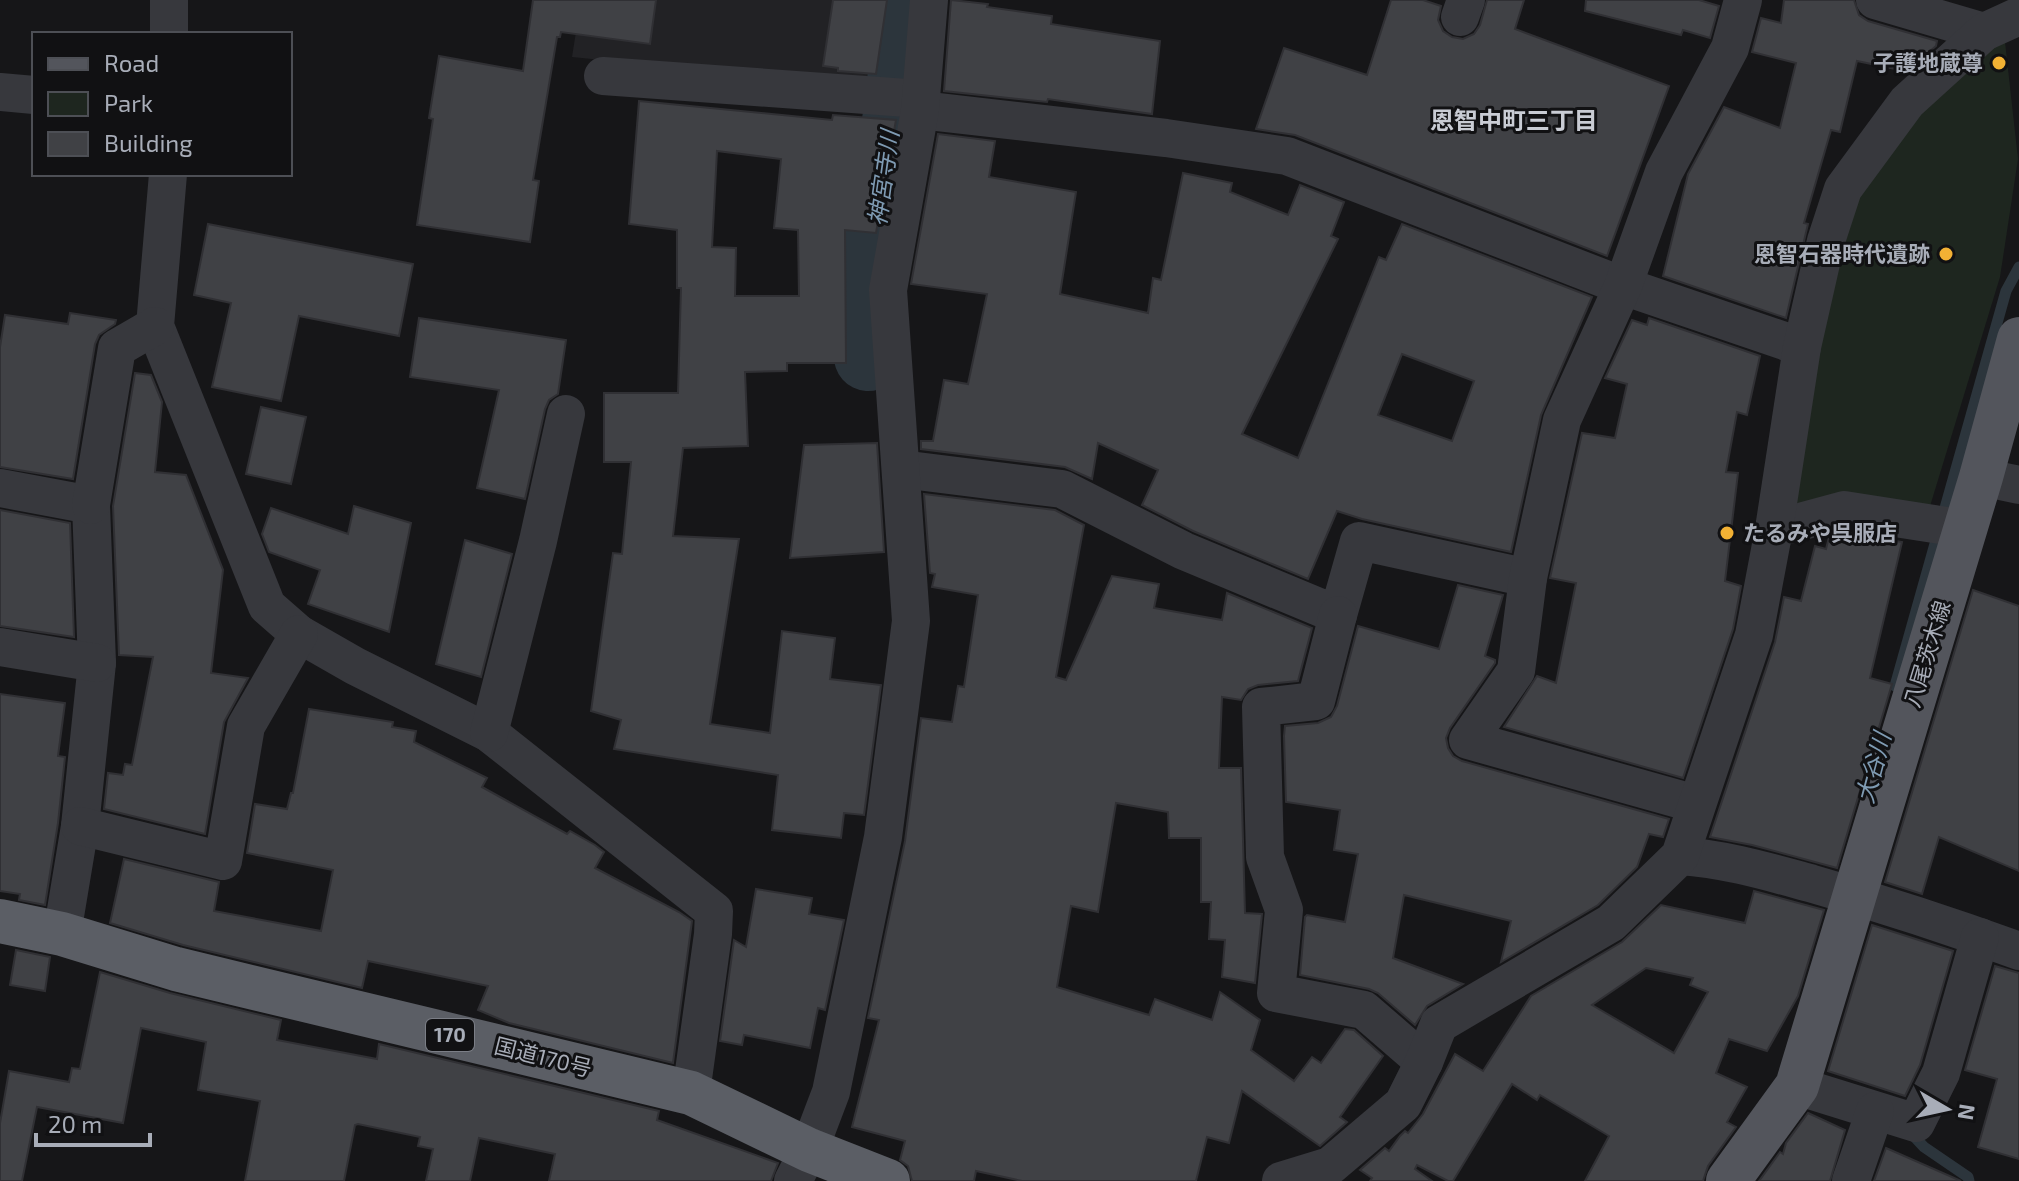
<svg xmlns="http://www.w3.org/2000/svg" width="2019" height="1181" font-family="'Exo 2','Noto Sans JP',sans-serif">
<rect width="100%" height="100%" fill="#161618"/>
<!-- built -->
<polygon fill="#222225" points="581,0 902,0 894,71 871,87 572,57"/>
<!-- green -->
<polygon fill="#1e261f" points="2004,33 2018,159 2000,277 1927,516 1787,509 1832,258 1862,187 1934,91"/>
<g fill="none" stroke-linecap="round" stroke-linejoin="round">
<!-- stream -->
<g stroke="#2c353c" stroke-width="11">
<polyline points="1895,686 2006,291 2019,267"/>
<polyline points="1909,1131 1924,1147 1968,1177 1969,1181"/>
</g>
<!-- river -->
<polyline stroke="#2c353c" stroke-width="68" points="868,357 876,230 898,110 910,0"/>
</g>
<!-- building -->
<g fill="#404145" stroke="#303034" stroke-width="2" fill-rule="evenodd">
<polygon points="533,0 656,0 650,44 561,32 560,37 557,37 533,180 539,181 530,242 417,225 433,119 429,118 439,56 523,71"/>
<polygon points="833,0 887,0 876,74 838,71 838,68 823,66"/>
<polygon points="951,0 988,4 987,7 1052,16 1051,24 1160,41 1152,114 1048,99 1047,102 944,91"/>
<polygon points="1391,0 1423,0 1441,6 1438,20 1443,31 1452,37 1463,39 1474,34 1480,25 1487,0 1524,0 1515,29 1669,86 1607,256 1295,135 1256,129 1284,48 1367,75"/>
<polygon points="1586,0 1699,0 1719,6 1710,38 1683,30 1681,35 1585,11"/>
<polygon points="1784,0 1854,0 1859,15 1868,21 1937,41 1936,46 1922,58 1903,54 1900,70 1857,61 1840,132 1831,130 1804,223 1808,224 1786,318 1663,276 1688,174 1724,107 1780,128 1796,63 1752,52 1761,18 1781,23"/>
<path d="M639,101l193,19 1,-5 63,5 -20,113 -31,-3 1,133h-59v8l-42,1 3,74 -65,2 -10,88 66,3 -29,185 60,9 12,-102 53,7 -5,41 51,6 -17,130 -20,-2 -3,25 -69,-8 6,-55 -164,-26 7,-29 -30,-9 22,-158 9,1 9,-92h-27v-69h74l3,-105h-4v-58l-48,-6zM717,151l64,8 -7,69 24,2 1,66h-64l1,-48 -24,-1z"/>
<path d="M938,134l57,7 -6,36 87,15 -16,102 88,19 5,-35 8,2 22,-107 49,10 -2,9 58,23 12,-30 44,17 -13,34 7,3 -96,195 56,24 81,-201 7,3 16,-36 190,73 -51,118 -30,137 -149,-33 -25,-8 -29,68 -115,-48 -51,-26 16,-35 -60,-27 -6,36 -27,-12 -144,-18v-8h12l11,-61 24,4 19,-90 -76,-10zM1402,354l72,27 -22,60 -74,-26z"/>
<polygon points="208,224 413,264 399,336 299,316 281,401 212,387 231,303 194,295"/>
<polygon points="70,313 116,320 115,324 99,335 95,344 73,479 0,467 0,347 5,315 68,324"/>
<polygon points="419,318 566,340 558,394 549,400 545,409 525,499 477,488 499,390 410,377"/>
<polygon points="1649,318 1760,356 1747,415 1737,412 1726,472 1738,473 1725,581 1741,586 1733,629 1683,778 1504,727 1537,676 1556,683 1576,583 1550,578 1582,433 1615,438 1627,384 1605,378 1632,320 1647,325"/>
<polygon points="135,373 151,375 162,402 155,472 186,475 223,570 211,673 248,678 224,722 205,834 104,809 108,773 123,775 125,764 132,765 153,657 119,655 113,506"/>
<polygon points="261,407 306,417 291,484 246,474"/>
<polygon points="877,443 884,552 790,558 804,445"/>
<polygon points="924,494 1055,510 1084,525 1056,677 1066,680 1112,576 1159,584 1154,608 1222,620 1227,593 1312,628 1298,681 1258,685 1248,689 1241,700 1222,697 1219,768 1241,768 1245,913 1262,914 1255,983 1222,977 1225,940 1209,939 1211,902 1201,902 1201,838 1169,838 1168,812 1116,803 1098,912 1071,906 1057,987 1149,1015 1155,999 1212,1020 1220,992 1260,1020 1251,1050 1294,1081 1312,1057 1321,1063 1345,1029 1354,1030 1383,1056 1340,1117 1347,1122 1320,1146 1242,1091 1229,1143 1207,1137 1196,1181 1022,1181 976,1171 974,1181 912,1181 908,1166 900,1160 905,1141 852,1127 879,1020 868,1018 905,841 921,718 952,722 958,686 964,687 978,595 932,587 935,574 930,573"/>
<polygon points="354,506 411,523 389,632 308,604 320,570 269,552 262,534 271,508 348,534"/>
<polygon points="0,510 70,523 74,637 0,626"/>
<polygon points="1845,532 1902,542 1870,678 1892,684 1837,868 1752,845 1710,837 1775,642 1784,597 1801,601 1815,546 1826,549 1829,537"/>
<polygon points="465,540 512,554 481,677 436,664"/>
<polygon points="1458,585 1503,595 1485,656 1495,660 1495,663 1450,728 1446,738 1448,748 1453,756 1462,761 1669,819 1663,837 1649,834 1637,867 1598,905 1501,962 1511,921 1404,895 1393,958 1463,984 1427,1006 1415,1025 1378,993 1369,989 1300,975 1305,917 1307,915 1345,922 1358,854 1334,850 1340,810 1286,802 1284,736 1285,726 1318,723 1331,717 1337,706 1358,626 1439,649"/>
<polygon points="1973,590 2019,606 2019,871 1939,837 1922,894 1885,882"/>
<polygon points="0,694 65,703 58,756 65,757 58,823 45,905 19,900 20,894 0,891"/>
<polygon points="309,709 393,722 392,727 416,731 414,742 487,778 482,787 567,834 570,831 595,845 604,852 595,868 679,912 692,921 673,1063 509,1023 478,1010 488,986 368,961 362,988 183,945 110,923 124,859 219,882 214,911 321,931 333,870 247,853 255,804 287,809 291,793 293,793"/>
<polygon points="756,889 812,898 809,914 844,920 825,1010 818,1008 810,1048 744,1035 742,1045 720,1041 734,940 746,947"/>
<path d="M1754,891l70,19 -26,86 -31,55 -38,-12 -13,34 31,14 -20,35 9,5 -28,39 -5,15h-118l24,-45 -69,-41 -3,5 -25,-16 -59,97h-5l-31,-16 -2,4 17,12h-62l2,-3 -12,-8 25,-22 4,3 11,-15 5,-5 3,2 15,-19 32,-60 28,17 48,-75 91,-54 39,-37 84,18zM1646,968l47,10 -3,7 18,7 -34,61 -82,-48z"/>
<polygon points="1872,925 1953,951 1920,1065 1905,1096 1828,1071"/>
<polygon points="16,950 50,957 45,991 10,985"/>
<polygon points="1995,966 2019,973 2019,1159 1978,1147 1997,1079 1965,1070"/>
<polygon points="100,972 170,993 281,1020 277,1040 377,1059 379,1044 659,1111 657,1120 778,1163 771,1181 549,1181 555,1154 479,1138 470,1181 426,1181 433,1149 418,1146 420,1137 358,1124 355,1125 344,1181 245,1181 260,1101 198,1090 206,1042 141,1028 123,1123 37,1107 22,1181 0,1181 0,1123 9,1071 69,1082 72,1068 80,1069"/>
<polygon points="1808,1113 1845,1130 1830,1181 1759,1181 1780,1152 1783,1154 1786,1143"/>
<polygon points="1886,1148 1961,1181 1874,1181"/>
</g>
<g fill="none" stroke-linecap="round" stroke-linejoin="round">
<!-- minor -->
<g stroke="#37383d" stroke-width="38">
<polyline points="1875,0 1984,32"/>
<polyline points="1460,17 1466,0"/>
<polyline points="169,34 169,0"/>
<polyline points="603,76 921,99"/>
<polyline points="0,92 34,95"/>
<polyline points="920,110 1166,138 1287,156 1623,286 1802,347"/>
<polyline points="168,174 155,326 267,606 299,634 355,666 489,733 714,911 713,934 691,1093"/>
<polyline points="901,469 1062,489 1184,551 1338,615 1359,541 1528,578"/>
<polyline points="1981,477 2019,485"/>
<polyline points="0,488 91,505 97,663 80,826 62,934"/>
<polyline points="91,505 117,348 155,326"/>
<polyline points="1774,529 1844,510 1966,529"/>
<polyline points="1338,615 1316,701 1261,707 1265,857 1284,910 1276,993 1364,1010 1424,1062"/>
<polyline points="0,647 97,663"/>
<polyline points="489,733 538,541 566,414"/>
<polyline points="1696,804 1468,740 1516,671 1528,578 1562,420 1623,286 1664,172 1730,48 1743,0"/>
<polyline points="80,826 223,861 246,726 299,634"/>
<path d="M1680,856c46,3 89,16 133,28 70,20 138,42 206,67"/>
<polyline points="1797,1086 1916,1123 1941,1073 1980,937"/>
<polyline points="793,1181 809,1150 831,1092 883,837 911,621 888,290 920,110 929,0"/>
<polyline points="1281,1181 1330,1166 1403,1104 1424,1062 1439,1024 1611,923 1680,856 1754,635 1774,529 1802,347 1826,241 1843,189 1907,102 1984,32 2019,16"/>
<polyline points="1851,1181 1875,1111"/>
</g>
<!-- primary -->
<polyline stroke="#53555c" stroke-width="44" points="1728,1181 1797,1086 1981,477 2019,339"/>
<!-- trunk -->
<polyline stroke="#5b5e65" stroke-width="44" points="0,921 62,934 176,969 691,1093 809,1150 888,1181"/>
</g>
<!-- markers -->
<g fill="#f2b134" stroke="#111113" stroke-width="3">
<circle cx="1999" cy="63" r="8"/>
<circle cx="1946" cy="254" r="8"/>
<circle cx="1727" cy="533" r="8"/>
</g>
<g text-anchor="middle" stroke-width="6" stroke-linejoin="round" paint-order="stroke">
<!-- shield labels -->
<rect fill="#111113" stroke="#7b7e86" stroke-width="2" x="426" y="1019" width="48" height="32" rx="6"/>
<g font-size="20" font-weight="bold" fill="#a8adb8">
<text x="450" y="1042">170</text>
</g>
<!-- poi labels -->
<g font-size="22" font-weight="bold" fill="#a8adb8" stroke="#111113" text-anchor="end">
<text x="1983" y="71">子護地蔵尊</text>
<text x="1930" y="262">恩智石器時代遺跡</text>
<text x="1743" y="541" text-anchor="start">たるみや呉服店</text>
</g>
<!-- street labels -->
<g font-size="22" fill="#a8adb8" stroke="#111113">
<text transform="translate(1927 654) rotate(-73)" y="8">八尾茨木線</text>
<text transform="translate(543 1057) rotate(14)" y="8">国道170号</text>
</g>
<!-- neighbourhood labels -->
<g font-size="24" font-weight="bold" fill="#c9ccd4" stroke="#111113">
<text x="1514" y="129">恩智中町三丁目</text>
</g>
<!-- water labels -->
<g font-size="24" font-style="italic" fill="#7f9bb3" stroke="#111113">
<text transform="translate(884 178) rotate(-82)" y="8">神宮寺川</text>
<text transform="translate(1874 768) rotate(-75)" y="8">大谷川</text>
</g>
</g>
<!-- legend -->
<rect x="32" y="32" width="260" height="144" fill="#111113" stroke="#4d4f55" stroke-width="2"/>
<rect x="48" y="58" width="40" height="12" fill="#53555c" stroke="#4d4f55" stroke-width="2"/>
<text x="104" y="72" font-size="24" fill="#a8adb8">Road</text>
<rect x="48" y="92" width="40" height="24" fill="#1e261f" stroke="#4d4f55" stroke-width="2"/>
<text x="104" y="112" font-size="24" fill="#a8adb8">Park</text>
<rect x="48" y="132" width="40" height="24" fill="#404145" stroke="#4d4f55" stroke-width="2"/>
<text x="104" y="152" font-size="24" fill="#a8adb8">Building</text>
<!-- north arrow -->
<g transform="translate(1947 1109) rotate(99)" stroke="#111113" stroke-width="6" paint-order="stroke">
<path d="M0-6L14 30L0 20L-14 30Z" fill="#a8adb8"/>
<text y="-12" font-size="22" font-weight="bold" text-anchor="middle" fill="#a8adb8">N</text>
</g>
<!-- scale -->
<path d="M36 1133v12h114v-12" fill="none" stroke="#a8adb8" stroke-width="4"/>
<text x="48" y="1133" font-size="24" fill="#a8adb8" stroke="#111113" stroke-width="6" paint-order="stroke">20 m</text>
</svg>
